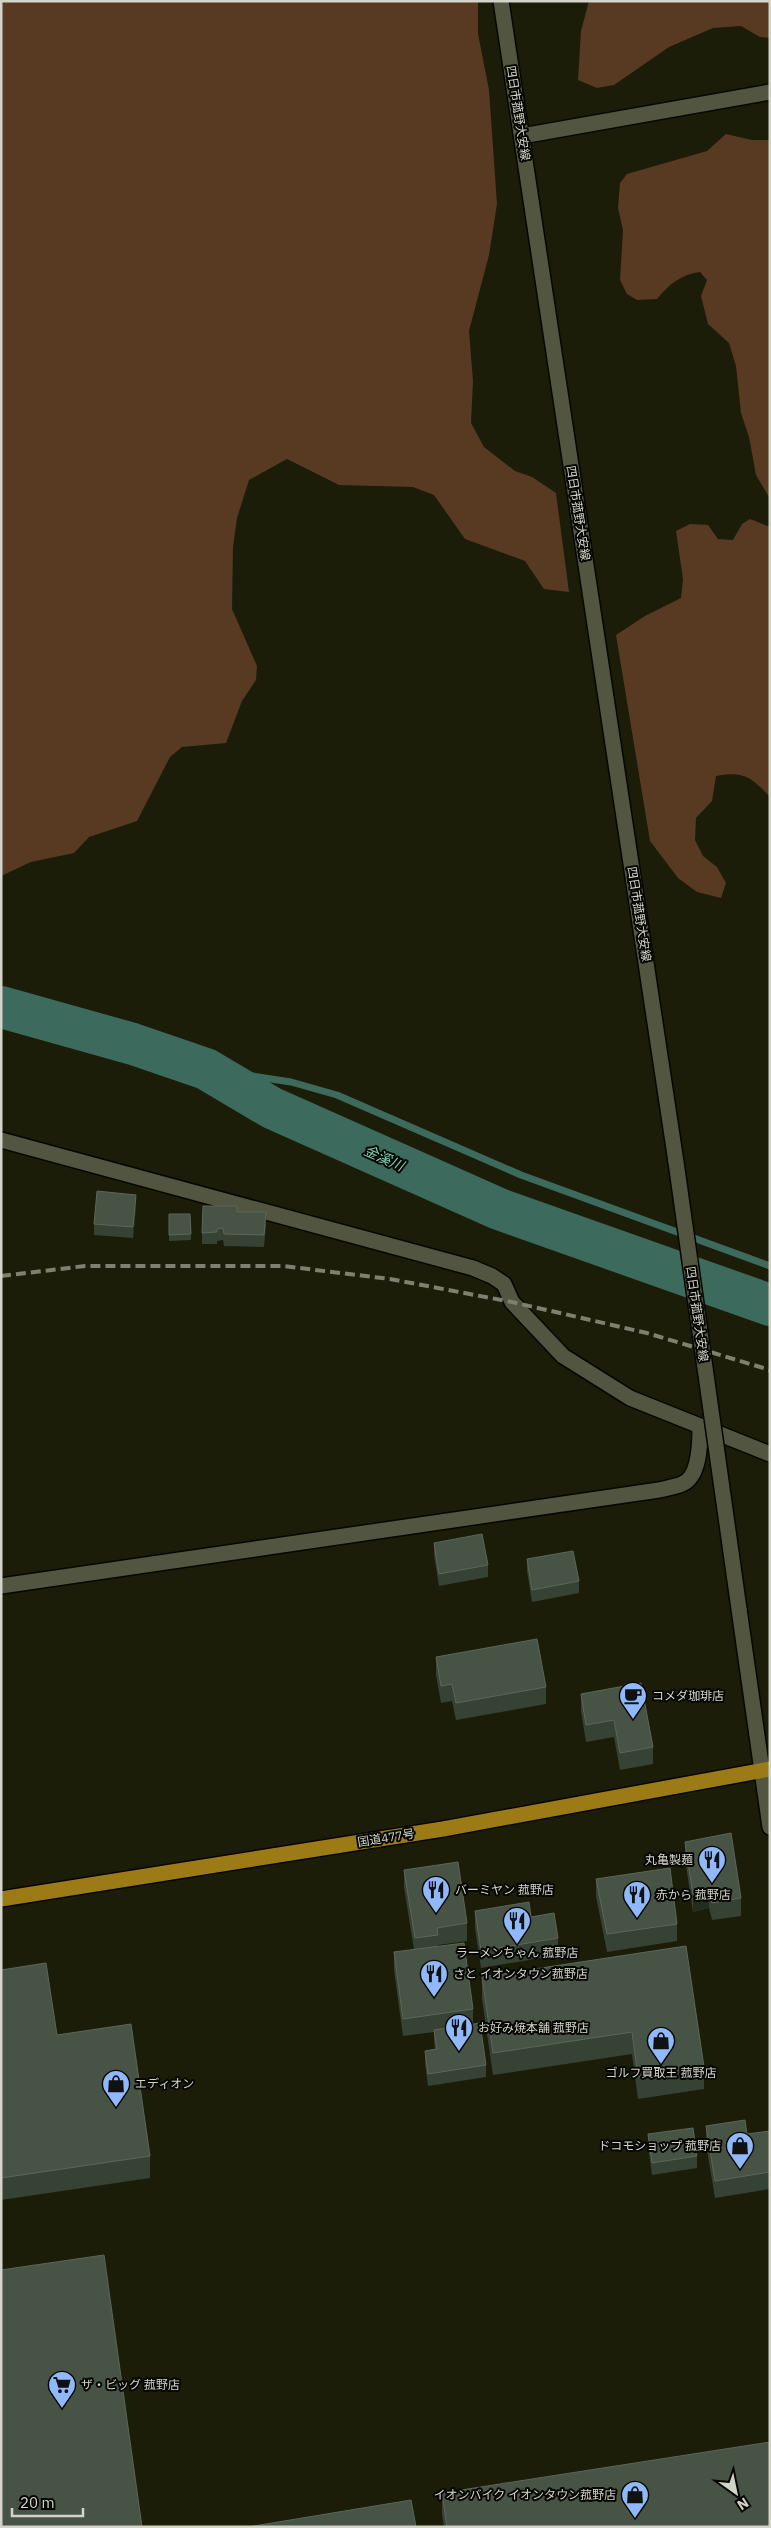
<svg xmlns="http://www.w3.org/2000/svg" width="771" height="2528" font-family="'IBM Plex Sans','Noto Sans JP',sans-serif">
<rect width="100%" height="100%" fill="#1b1d09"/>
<!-- forest -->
<g fill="#583922">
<polygon points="1,1 478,1 478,34 489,90 497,204 489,255 469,331 473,381 471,423 484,447 515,471 532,477 556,493 569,592 544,589 525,561 465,539 434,495 413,487 339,485 287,459 249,480 237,518 233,547 232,609 257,666 256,680 242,701 226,743 182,747 170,757 137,821 89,837 74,853 31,862 1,876"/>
<polygon points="589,1 770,1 770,38 760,37 741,26 713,28 669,47 614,85 597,88 578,80 581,31"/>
<path d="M726,134l26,6h18v359l-14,-24 -7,-38 -8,-24 -5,-47 -7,-23 -21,-19 -7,-28 6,-16 -7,-8c-18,2 -32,13 -43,27l-20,1 -10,-6 -7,-14 3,-50 -5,-22 2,-25 7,-9 80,-23z"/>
<path d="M750,519l20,8v270c-19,-20 -26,-26 -54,-21l-4,25 -16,17 -1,22 8,16 14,11 9,16 -5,15 -24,-6 -19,-14 -28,-37 -34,-206 29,-19 36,-18 2,-19 -7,-48 14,-7 18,1 10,14 15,1 9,-16z"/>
</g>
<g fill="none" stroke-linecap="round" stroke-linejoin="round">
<!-- stream -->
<polyline stroke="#3c6b5d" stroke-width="7" points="206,1069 291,1082 337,1095 521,1175 770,1266"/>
<!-- river -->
<polyline stroke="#3c6b5d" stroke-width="42" points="1,1007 133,1044 206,1069 272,1108 499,1209 770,1305"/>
<defs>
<g id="minor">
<polyline points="1,1140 473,1268 492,1276 504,1284 512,1302 563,1356 630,1398 770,1454"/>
<path d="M1,1586l658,-96c8,-2 16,-3 23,-6 18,-7 18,-41 18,-57"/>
</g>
<polyline id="tertiary" points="522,136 770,92"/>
<g id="secondary">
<polyline points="501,1 676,1162"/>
<polyline points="739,1609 770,1827"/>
</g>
<polyline id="trunk" points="1,1899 443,1829 770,1769"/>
</defs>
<!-- minor casing -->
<use href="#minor" stroke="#060700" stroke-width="18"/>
<!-- tertiary casing -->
<use href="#tertiary" stroke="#060700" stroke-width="18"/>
<!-- secondary casing -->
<use href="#secondary" stroke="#060700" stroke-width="18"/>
<!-- trunk casing -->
<use href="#trunk" stroke="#060700" stroke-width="18"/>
<!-- minor -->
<use href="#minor" stroke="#525540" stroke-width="15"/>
<!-- tertiary -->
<use href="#tertiary" stroke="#525540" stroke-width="15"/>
<!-- secondary -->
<use href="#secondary" stroke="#525540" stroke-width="15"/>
<!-- trunk -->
<use href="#trunk" stroke="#9c7a16" stroke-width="15"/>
<!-- rail -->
<polyline stroke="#7e8070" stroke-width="4" stroke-dasharray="10 5" stroke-linecap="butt" points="1,1276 85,1266 283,1266 390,1279 512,1302 647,1333 770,1370"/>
<defs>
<polyline id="secondary-bridge" points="676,1162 739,1609"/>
</defs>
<!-- secondary-bridge casing -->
<use href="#secondary-bridge" stroke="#060700" stroke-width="18" stroke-linecap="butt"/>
<!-- secondary-bridge -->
<use href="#secondary-bridge" stroke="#525540" stroke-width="15"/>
</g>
<!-- wall -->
<g fill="#364334">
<polygon points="136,1207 133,1238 94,1235 94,1224"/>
<polygon points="237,1212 266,1224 264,1247 224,1246 223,1240 217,1241 217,1244 202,1244 202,1233"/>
<polygon points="169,1214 190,1214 191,1240 169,1241"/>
<polygon points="434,1543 488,1565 488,1577 439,1586 434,1555"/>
<polygon points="527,1559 579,1581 579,1593 532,1602 527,1571"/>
<polygon points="436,1657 546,1687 546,1704 456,1720 452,1701 441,1703 436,1675"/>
<polygon points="581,1694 653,1747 653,1764 620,1770 614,1737 586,1742 581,1711"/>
<polygon points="685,1842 741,1898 741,1916 712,1920 709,1908 693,1912 685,1859"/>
<polygon points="404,1870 467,1923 467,1941 438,1945 438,1946 473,2009 473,2024 486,2065 486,2077 428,2086 425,2063 425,2051 435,2049 434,2042 434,2032 403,2036 394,1970 394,1952 414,1950 404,1887"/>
<polygon points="596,1879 677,1924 677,1941 607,1952 596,1896"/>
<polygon points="475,1911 558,1938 558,1955 481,1968 475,1928"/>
<polygon points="686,1946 704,2067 704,2089 638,2099 632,2054 493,2075 482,1999 482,1977"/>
<polygon points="1,1970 57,2035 150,2156 150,2178 1,2200"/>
<polygon points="706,2126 747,2134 770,2131 770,2189 715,2198 706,2144"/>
<polygon points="648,2134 697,2156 697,2168 652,2175 648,2146"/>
<polygon points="442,2493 770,2527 444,2527 442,2515"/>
</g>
<!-- shaded-wall -->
<g fill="#242d1c">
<polygon points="136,1195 136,1207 133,1238 133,1227"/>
<polygon points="709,1891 709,1908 693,1912 693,1895"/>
</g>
<!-- building -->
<g fill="#475344" stroke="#5c6759">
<polygon points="97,1191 136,1195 133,1227 94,1224"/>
<polygon points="203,1206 237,1206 237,1212 266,1212 264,1235 224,1234 223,1228 217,1229 217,1232 202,1233"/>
<polygon points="169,1214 190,1214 191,1234 169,1235"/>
<polygon points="482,1534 488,1565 439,1574 434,1543"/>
<polygon points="573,1551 579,1581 532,1590 527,1559"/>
<polygon points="537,1639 546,1687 456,1703 452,1684 441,1686 436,1657"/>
<polygon points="641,1683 653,1747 620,1753 614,1720 586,1725 581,1694"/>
<polygon points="731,1833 741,1898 712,1903 709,1891 693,1895 685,1842"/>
<polygon points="458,1862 467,1923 437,1928 438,1935 415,1938 404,1870"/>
<polygon points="670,1868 677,1924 607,1934 596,1879"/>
<polygon points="529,1902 531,1917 554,1913 558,1938 481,1951 475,1911"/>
<polygon points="464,1943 473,2009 403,2019 394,1952"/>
<polygon points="686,1946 704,2067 638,2077 632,2032 493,2053 482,1977"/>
<polygon points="46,1963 57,2035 131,2024 150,2156 1,2178 1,1970"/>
<polygon points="480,2023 486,2065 428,2074 425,2051 437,2049 434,2030"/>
<polygon points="745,2120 747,2134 770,2131 770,2172 715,2181 706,2126"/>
<polygon points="693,2128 697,2156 652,2163 648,2134"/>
<polygon points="104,2255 142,2527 1,2527 1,2270"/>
<polygon points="770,2442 770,2527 447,2527 442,2493"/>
<polygon points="411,2500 416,2527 248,2527"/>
</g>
<!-- icons -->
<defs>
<symbol id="cafe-pin" viewBox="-11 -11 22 30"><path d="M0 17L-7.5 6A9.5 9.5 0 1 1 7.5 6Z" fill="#8fb8fd" stroke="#060702"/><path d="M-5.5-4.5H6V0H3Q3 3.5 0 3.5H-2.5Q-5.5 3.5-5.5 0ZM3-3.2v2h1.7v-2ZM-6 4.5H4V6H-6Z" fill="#111"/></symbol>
<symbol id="restaurant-pin" viewBox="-11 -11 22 30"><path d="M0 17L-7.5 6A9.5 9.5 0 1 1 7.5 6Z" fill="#8fb8fd" stroke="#060702"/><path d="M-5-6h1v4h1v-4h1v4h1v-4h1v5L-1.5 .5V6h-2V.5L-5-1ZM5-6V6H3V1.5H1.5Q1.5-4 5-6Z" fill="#111"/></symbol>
<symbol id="shop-pin" viewBox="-11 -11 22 30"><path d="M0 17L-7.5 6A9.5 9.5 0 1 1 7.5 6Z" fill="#8fb8fd" stroke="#060702"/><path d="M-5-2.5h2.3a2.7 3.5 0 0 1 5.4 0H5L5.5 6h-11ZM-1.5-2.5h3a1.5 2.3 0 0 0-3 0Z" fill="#111"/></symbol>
<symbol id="supermarket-pin" viewBox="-11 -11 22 30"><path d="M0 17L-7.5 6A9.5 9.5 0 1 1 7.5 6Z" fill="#8fb8fd" stroke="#060702"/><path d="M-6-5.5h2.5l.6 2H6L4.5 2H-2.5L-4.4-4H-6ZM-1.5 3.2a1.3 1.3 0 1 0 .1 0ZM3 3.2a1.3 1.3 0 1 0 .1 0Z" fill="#111"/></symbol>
</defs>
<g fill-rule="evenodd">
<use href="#cafe-pin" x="617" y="1680" width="32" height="43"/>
<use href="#restaurant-pin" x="696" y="1844" width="32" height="43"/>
<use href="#restaurant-pin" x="420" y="1874" width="32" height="43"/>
<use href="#restaurant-pin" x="621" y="1879" width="32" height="43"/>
<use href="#restaurant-pin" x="501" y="1905" width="32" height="43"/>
<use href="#restaurant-pin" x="418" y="1958" width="32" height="43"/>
<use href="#restaurant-pin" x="443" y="2012" width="32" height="43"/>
<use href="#shop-pin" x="645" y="2025" width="32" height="43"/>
<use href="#shop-pin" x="100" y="2068" width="32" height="43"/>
<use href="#shop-pin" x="724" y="2130" width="32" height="43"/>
<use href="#supermarket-pin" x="46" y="2369" width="32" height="43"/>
<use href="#shop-pin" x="619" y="2479" width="32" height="43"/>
</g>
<g text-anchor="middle" stroke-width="4" stroke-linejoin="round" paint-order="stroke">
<!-- street labels -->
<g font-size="12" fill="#d2d4c8" stroke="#060702">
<text transform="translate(518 113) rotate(81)" y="4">四日市菰野大安線</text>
<text transform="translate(578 513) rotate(81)" y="4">四日市菰野大安線</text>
<text transform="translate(639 914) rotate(81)" y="4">四日市菰野大安線</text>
<text transform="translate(697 1314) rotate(82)" y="4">四日市菰野大安線</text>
<text transform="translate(386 1838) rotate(-9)" y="4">国道477号</text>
</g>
<!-- poi labels -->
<g font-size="12" fill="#d2d4c8" stroke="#060702" text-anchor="start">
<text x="652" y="1700">コメダ珈琲店</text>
<text x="693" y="1864" text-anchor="end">丸亀製麺</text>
<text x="455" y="1894">バーミヤン 菰野店</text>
<text x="656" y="1899">赤から 菰野店</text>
<text x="517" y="1957" text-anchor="middle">ラーメンちゃん 菰野店</text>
<text x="453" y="1978">さと イオンタウン菰野店</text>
<text x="478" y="2032">お好み焼本舗 菰野店</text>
<text x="661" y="2077" text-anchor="middle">ゴルフ買取王 菰野店</text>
<text x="135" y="2088">エディオン</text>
<text x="721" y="2150" text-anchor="end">ドコモショップ 菰野店</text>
<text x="81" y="2389">ザ・ビッグ 菰野店</text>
<text x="616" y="2499" text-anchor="end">イオンバイク イオンタウン菰野店</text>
</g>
<!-- water labels -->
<g font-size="14" font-style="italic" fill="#83d3bb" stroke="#060702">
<text transform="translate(384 1158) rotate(24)" y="5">金溪川</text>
</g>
</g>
<!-- border -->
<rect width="771" height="2528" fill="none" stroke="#d2d4c8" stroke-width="5"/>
<!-- north arrow -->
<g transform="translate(736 2493) rotate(147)" stroke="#060702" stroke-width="4" paint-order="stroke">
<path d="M0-4L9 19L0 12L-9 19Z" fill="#d2d4c8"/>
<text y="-8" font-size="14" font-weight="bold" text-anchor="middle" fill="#d2d4c8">N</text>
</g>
<!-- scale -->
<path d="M12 2508v8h71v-8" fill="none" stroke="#d2d4c8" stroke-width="2.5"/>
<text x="20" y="2508" font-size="15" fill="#d2d4c8" stroke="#060702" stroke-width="4" paint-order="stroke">20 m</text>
</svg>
